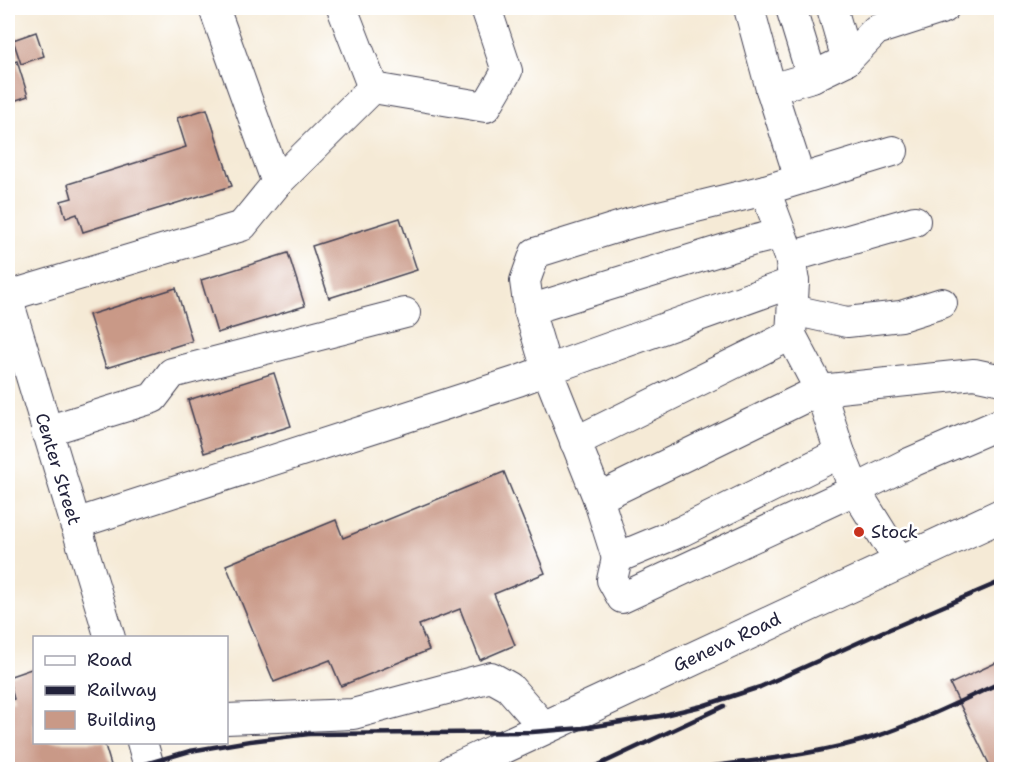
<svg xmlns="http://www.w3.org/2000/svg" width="1009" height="777" font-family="'Shantell Sans',sans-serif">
<rect width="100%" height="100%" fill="#fff"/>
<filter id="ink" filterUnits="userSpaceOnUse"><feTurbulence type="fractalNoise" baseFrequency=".0167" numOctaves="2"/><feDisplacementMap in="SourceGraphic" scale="12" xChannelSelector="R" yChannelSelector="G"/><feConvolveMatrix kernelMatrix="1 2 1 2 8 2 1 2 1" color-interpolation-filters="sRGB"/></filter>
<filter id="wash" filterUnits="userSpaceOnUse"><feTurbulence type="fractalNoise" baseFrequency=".008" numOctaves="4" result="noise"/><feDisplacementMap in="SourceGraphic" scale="24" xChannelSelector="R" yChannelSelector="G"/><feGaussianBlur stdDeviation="1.35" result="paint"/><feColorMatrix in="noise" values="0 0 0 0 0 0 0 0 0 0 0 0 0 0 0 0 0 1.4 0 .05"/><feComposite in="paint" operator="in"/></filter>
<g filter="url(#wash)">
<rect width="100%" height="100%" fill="#f5ead6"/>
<g id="blocks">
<!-- building -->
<g fill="#c99987">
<polygon points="36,32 44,56 21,64 13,40"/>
<polygon points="17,61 28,96 8,103 8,64"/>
<polygon points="207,109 232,186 83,232 77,214 66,218 61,201 72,198 68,184 186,147 177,118"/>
<polygon points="400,218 417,270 329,298 312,246"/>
<polygon points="288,253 305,306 217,333 201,280"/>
<polygon points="176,288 192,341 106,368 89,315"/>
<polygon points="274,373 291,426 204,453 188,400"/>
<polygon points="504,472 545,573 494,594 515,645 480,660 460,609 419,625 429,650 341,686 330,660 274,682 226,565 336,520 343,538"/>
<polygon points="1002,660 1002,770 992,770 950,684"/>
<polygon points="34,668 34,742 104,742 111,765 95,770 8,770 8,701 14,699 8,677"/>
</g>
</g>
</g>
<g filter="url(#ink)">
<use href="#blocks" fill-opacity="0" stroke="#424052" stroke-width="1.5"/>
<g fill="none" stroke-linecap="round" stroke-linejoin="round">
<defs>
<g id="minor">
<polyline points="342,8 373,88 486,107 507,71 486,8"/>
<polyline points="749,8 771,89"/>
<polyline points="791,8 812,77"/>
<polyline points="832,8 847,60"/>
<polyline points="800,179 771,89 812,77 847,60 876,30 944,8"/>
<polyline points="277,183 373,88"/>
<polyline points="790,257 915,221"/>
<polyline points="794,282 547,370 598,498 617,558 682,531 840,453 855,490 900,562"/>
<polyline points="8,296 242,226 277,183 214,8"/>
<polyline points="8,300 110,638"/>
<polyline points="529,310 525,281 535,253 631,223 765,190"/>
<polyline points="793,310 847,322 901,316 942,303"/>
<polyline points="46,431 153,398 172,373 405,313"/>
<polyline points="575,442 791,335"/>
<polyline points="840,453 820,390 791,335 794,282 790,257 765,190 893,151"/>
<polyline points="598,498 820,390 974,374 1002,380"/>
<polyline points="75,524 518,381 547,370 529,310 751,241 780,234"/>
<polyline points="617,558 612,580 622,598 855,490 907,464 1002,423"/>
<polyline points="226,719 353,714 491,677 509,687 544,727"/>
<polyline points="142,742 150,770"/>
</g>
<polyline id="major" points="454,770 1002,515"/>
</defs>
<!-- minor casing -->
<use href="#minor" stroke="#424052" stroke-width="32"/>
<!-- major casing -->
<use href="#major" stroke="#424052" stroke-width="35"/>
<!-- minor -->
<use href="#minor" stroke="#fff" stroke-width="30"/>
<!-- major -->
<use href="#major" stroke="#fff" stroke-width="33"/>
<!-- rail -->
<g stroke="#22223b" stroke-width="4.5">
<polyline points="876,635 1002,581"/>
<polyline points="125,770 190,751 250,741 309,734 532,732 583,728 660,716 702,706 760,687 884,631"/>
<polyline points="588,770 724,706"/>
<path d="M683,770c66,-9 134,-14 197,-35 42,-14 82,-35 122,-53"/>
</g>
</g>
</g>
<!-- markers -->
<circle fill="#c8321e" stroke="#fff" stroke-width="2" cx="859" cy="532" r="6"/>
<g text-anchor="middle" stroke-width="5" stroke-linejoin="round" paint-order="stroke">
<!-- street labels -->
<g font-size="18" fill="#22223b" stroke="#fff">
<text transform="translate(58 469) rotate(73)" y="6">Center Street</text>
<text transform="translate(727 642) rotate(-25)" y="6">Geneva Road</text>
</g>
<!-- poi labels -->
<g font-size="18" fill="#22223b" stroke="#fff" text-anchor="start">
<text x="871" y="538">Stock</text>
</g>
</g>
<!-- margin -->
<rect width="1009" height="777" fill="none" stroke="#fff" stroke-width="30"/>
<!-- legend -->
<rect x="33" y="636" width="195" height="108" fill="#ffffff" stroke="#a7a7b1" stroke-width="1.5"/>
<rect x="45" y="656" width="30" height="9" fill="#ffffff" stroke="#a7a7b1" stroke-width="1.5"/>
<text x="87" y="666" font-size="18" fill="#22223b">Road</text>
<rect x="45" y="686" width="30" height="9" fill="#22223b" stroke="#a7a7b1" stroke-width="1.5"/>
<text x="87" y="696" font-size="18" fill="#22223b">Railway</text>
<rect x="45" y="711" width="30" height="18" fill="#c99987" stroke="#a7a7b1" stroke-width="1.5"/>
<text x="87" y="726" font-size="18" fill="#22223b">Building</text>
</svg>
